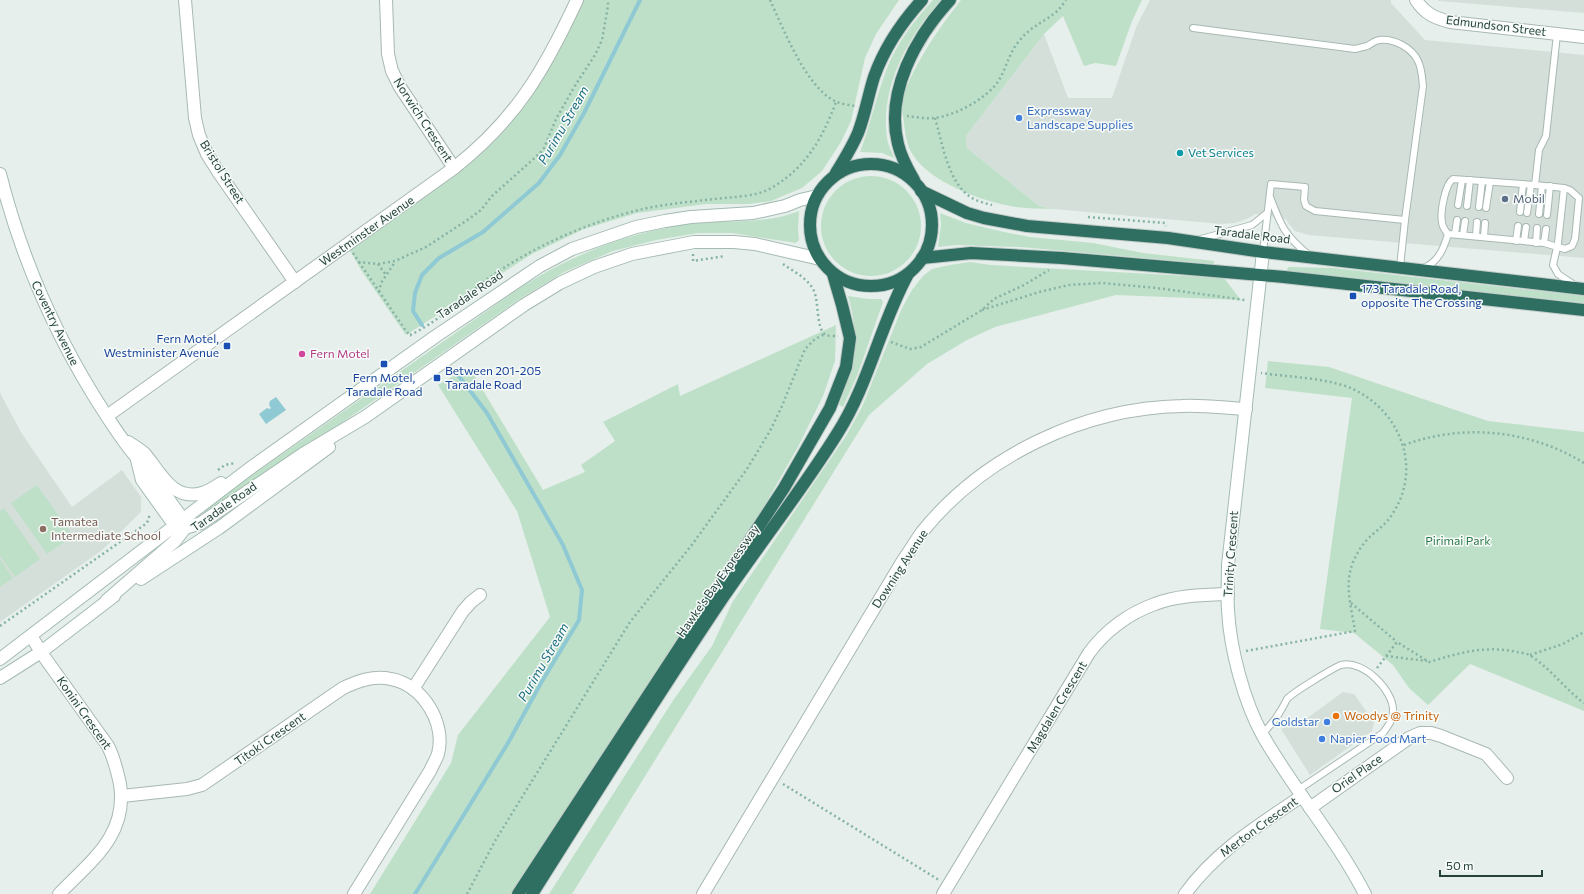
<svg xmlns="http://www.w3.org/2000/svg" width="1584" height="894" font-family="Commissioner,sans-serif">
<rect width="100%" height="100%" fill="#e6efeb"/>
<!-- built -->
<g fill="#d4dfda">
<polygon points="1150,0 1391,0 1391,3 1425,40 1584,55 1584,258 1308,235 1295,231 1289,224 1286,219 1255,214 1249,218 1235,223 1221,224 1054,209 1039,206 967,148 966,136 1044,34 1068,98 1112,98 1137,25"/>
<polygon points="1438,0 1584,0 1584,13 1439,1"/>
<polygon points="0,393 22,434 72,507 122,470 141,497 141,512 101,551 0,622"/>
<polygon points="1343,692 1354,694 1374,722 1372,731 1310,775 1281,729 1306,719"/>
</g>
<!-- green -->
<g fill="#bfe0c8">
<polygon points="582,0 899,0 876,34 865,58 851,121 841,142 822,171 802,188 771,201 749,204 706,204 637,213 584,229 532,254 406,335 361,270 347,245 441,182 538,86 562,44"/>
<path d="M933,0h8c-33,36 -61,87 -54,138 1,7 5,14 7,20l-12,-5 -22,-1c10,-26 16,-55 26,-81 10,-27 28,-50 47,-71z"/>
<path d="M961,0h181l-10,21 -16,45 -21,-3 -11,3 -21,-50 -19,18 -78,102 1,12 72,58 15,3c-14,-1 -29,0 -43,-3 -30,-5 -81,-24 -98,-51 -6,-8 -8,-22 -9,-32 -1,-8 -3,-18 -1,-27 1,-5 5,-11 7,-17 14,-30 31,-53 51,-79z"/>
<circle cx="871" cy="226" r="50"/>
<path d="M799,211l-1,19 1,10 -3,3 -64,-10h-34l-42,7 -43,11 -49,21 -43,26 -208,145 -108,69 -1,-3 317,-222c54,-34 115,-58 179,-64 34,-3 67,1 99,-12z"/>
<polygon points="940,213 966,223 1004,232 1030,237 1093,243 1143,253 1214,261 1214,264 1020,247 956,245 938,247 941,225"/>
<polygon points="970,262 991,265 1224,278 1241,300 1116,295 995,327 967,340 927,364 869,415 572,894 549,894 674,699 712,646 733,601 846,436 862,407 902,308 912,290 923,276 932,269 950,265"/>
<polygon points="1288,267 1333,268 1584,296 1584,303 1287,271"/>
<path d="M848,296l20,3h13l2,3 -26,74 -14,31 -4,-2c15,-39 21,-69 9,-109z"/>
<polygon points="836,325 835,361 823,396 799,445 749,533 519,894 370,894 451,763 458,735 550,617 517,511 438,385 469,367 543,490 585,472 581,465 615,441 603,422 678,384 680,396"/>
<polygon points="1268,361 1329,367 1488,421 1584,432 1584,711 1470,664 1428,705 1409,688 1393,665 1354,633 1320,629 1352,398 1265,388"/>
<polygon points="37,485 73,536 47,554 11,503"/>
<polygon points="4,508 40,559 15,577 0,556 0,511"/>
<polygon points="0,559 13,578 0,587"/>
</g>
<!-- water -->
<polygon fill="#8ec9d4" points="276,397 286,410 266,424 259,414 267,408 269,409 271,408 269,405 270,401"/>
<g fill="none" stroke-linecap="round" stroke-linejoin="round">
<!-- stream -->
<g stroke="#8ec9d4" stroke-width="4">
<polyline points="422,325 413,311 415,293 422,275 439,258 483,232 539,183 560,155 584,113 640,0"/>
<polyline points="415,894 508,743 541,683 579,620 582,590 563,545 487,413 455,371"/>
</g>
<defs>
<g id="lane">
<path d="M1193,28l162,21c4,-1 8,-2 12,-3 4,-2 7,-5 12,-6 15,-2 33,8 39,21 4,8 4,17 5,25l-18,134"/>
<path d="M1557,34l-11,102 -7,14 -4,35 -82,-6c-8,5 -13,34 -11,43 0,5 3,8 6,12l96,9 21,6 7,-3 3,-7 4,-41 -9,-8 -6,-2"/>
<polyline points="1535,185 1564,188 1558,243 1553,265 1558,274 1573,284"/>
<path d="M1270,197c11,29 15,39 40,59"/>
<polyline points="1458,205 1462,180"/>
<polyline points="1467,206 1470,180"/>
<polyline points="1479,207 1482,181"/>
<polyline points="1486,208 1490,182"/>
<polyline points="1520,212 1523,184"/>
<polyline points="1527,213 1531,185"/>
<polyline points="1539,214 1542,186"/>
<polyline points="1547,215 1550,186"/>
<polyline points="1455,234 1457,220"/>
<polyline points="1463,235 1465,221"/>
<polyline points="1476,236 1477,222"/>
<polyline points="1484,237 1485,223"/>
<polyline points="1201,239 1252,225 1267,213"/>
<polyline points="1516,241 1518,226"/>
<polyline points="1524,241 1526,227"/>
<polyline points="1536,243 1537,228"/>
<polyline points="1544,243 1546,229"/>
<polyline points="1263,252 1271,184 1305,187 1304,200 1306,206 1315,211 1405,220 1400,267"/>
<path d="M1423,268c15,-5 21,-20 25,-34"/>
<path d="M1262,734c7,-7 14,-15 19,-24 2,-3 4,-7 6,-11 5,-6 46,-31 54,-34 22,-6 53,26 52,46 0,9 -5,15 -10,22l-85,57"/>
</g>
<g id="street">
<polyline points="185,0 195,118 199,135 207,154 219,173 295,282"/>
<polyline points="386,0 388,54 392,71 400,87 454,168"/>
<path d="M1416,0c9,14 19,18 34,22l134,15"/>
<path d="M107,416l347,-248c62,-49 90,-97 123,-168"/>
<path d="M31,636l14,22 63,88c6,12 9,24 12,38 8,51 -29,77 -61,110"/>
<polyline points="413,689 463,611 471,602 480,595"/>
<path d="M122,796l65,-7 15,-4 141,-97c15,-7 31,-13 48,-9 32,6 55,44 47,75 -2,6 -6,12 -8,17l-76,123"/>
<polyline points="1310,808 1409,738 1420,733 1431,733 1441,736 1486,754 1507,778"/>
<path d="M703,894l199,-332c7,-10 13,-20 20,-30 62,-77 162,-124 260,-126 21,-1 43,2 64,3"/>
<path d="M943,894l146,-241c16,-22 40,-40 66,-49 22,-9 49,-9 73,-10"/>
<path d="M1185,894c31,-43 74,-69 117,-98"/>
</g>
<g id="secondary">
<path d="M0,174c22,87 57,166 106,241 10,15 20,31 32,44 4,6 10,10 14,16 11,15 20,31 32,45l1,8 -10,13 -68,59"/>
<path d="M1263,252l-35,313c0,15 -1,30 0,45 2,39 16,92 35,126 31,54 73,102 102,158"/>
<path d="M128,442c5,3 11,7 16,11 16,18 28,49 58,40 7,-2 13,-6 19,-10"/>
<polyline points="137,460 142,480 175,526"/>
<polyline points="175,526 185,528 201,523 303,454 365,417 524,305 560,283 594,267 632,254 694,242 734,242 755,244 820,259"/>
<polyline points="141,579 219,528 329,447"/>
<polyline points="0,659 249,469 436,336 540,266 572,249 636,227 665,221 691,217 753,213 785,206 800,200 817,196"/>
<polyline points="0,678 41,652 114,596"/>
</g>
<g id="highway">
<circle cx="871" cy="225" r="61"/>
<path d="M836,173c8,-13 16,-26 22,-40 7,-18 10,-37 16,-56 10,-28 28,-55 48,-77"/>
<path d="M914,180c-7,-12 -13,-23 -16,-36 -13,-52 18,-107 52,-144"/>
<polyline points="921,191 967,213 984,218 1027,226 1168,238 1263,252 1584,289"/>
<polyline points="922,258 971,253 1062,258 1284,277 1584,310"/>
<polyline points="518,894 784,488 830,408 846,367 850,338 842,305 833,274"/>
<path d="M532,894c63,-100 126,-200 192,-298 37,-54 78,-106 113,-162 32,-50 43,-109 71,-160"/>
</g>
</defs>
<!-- lane casing -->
<use href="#lane" stroke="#a8b8b2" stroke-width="8"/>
<!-- street casing -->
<use href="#street" stroke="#a8b8b2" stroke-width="14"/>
<!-- secondary casing -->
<use href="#secondary" stroke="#a4bbb3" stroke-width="14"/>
<!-- highway casing -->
<use href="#highway" stroke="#c2cac8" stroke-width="14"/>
<!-- path -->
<g stroke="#86b3a5" stroke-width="2.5" stroke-dasharray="2 3" stroke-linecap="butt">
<path d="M770,0c13,28 37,90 67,102 5,2 12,3 18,4"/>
<path d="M907,116c8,1 18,3 27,2 21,-2 54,-20 65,-38 8,-13 10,-28 21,-40 10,-13 24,-18 36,-28 4,-3 7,-8 10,-12"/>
<path d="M935,118c7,24 13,63 34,78 7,5 15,7 23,9"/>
<polyline points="1088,217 1165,223 1166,226"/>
<polyline points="353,253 359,262 378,264 395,261 426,247 469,219 481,210 492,196 539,154 544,148 556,119 576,84 595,55 602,40 608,6 608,0"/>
<polyline points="693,254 693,261 725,256"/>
<polyline points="359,262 406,331 411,336"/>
<polyline points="378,264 386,275"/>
<path d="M783,264c11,8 25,14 31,27 5,11 2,39 12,44 3,1 9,1 12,1"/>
<polyline points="379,292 381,283 395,262"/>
<polyline points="982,310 1039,292 1069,285 1102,283 1157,288 1245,300"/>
<path d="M410,335c25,-11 54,-38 76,-55 44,-32 100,-57 153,-70 24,-6 50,-8 75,-11 17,-2 44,-2 59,-12 34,-21 49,-48 63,-85"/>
<polyline points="891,342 910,349 921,347 982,310 994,299 1024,285 1049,270"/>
<path d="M1404,445c60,-22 126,-15 180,18"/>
<polyline points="218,470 225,465 235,463"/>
<polyline points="1351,603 1397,642"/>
<polyline points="0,626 147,523 150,514"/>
<path d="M1246,651l109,-20c-3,-20 -10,-43 -4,-63 3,-11 12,-26 21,-33 8,-7 16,-13 21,-22 29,-45 8,-101 -40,-124 -24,-11 -65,-12 -92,-16"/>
<polyline points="1530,655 1563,644 1584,632"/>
<polyline points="1386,656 1427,661"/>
<path d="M1377,668l20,-26 32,20c30,-9 56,-17 88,-10 4,1 10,1 14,4 20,13 34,33 53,47"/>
<polyline points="783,784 939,880"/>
<polyline points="467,894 495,841 630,622 691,546 747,469 770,431 782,406 805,349 815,339 825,334"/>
</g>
<!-- lane -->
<use href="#lane" stroke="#fff" stroke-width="6"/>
<!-- street -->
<use href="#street" stroke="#fff" stroke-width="12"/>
<!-- secondary -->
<use href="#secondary" stroke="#fff" stroke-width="12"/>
<!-- highway -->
<use href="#highway" stroke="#2f6f62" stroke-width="12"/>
</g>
<!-- markers -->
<g fill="#3f7fe0" stroke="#f7fbf9" stroke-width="1.5">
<circle cx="1019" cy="118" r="4"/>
<circle cx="1327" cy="722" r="4"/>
<circle cx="1322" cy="739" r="4"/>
</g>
<circle fill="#0f9aa8" stroke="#f7fbf9" stroke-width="1.5" cx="1180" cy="153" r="4"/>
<circle fill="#5c6f8a" stroke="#f7fbf9" stroke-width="1.5" cx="1505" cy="199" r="4"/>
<g fill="#1a4fb4" stroke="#f7fbf9" stroke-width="1.5">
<rect x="1349" y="292" width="8" height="8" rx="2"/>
<rect x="223" y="342" width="8" height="8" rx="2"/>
<rect x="380" y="360" width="8" height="8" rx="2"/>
<rect x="433" y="374" width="8" height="8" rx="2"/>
</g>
<circle fill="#d1479c" stroke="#f7fbf9" stroke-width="1.5" cx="302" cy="354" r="4"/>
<circle fill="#8d6e63" stroke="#f7fbf9" stroke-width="1.5" cx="43" cy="529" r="4"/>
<circle fill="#e8710a" stroke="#f7fbf9" stroke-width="1.5" cx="1336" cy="716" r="4"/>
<g text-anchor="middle" stroke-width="3" stroke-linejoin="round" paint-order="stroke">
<!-- street labels -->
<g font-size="12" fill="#24423a" stroke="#f7fbf9">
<text transform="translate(1496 26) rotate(7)" y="4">Edmundson Street</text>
<text transform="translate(423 120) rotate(57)" y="4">Norwich Crescent</text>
<text transform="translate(222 172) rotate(58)" y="4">Bristol Street</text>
<text transform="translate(367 231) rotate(-35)" y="4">Westminster Avenue</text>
<text transform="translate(1252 235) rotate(7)" y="4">Taradale Road</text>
<text transform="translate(470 295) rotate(-34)" y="4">Taradale Road</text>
<text transform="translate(55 323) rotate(64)" y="4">Coventry Avenue</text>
<text transform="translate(224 507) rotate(-35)" y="4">Taradale Road</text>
<text transform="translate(1231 554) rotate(-86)" y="4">Trinity Crescent</text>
<text transform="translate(900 569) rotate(-57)" y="4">Downing Avenue</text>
<text transform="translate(718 581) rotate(-55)" y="4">Hawke's Bay Expressway</text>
<text transform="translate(1057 707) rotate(-59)" y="4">Magdalen Crescent</text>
<text transform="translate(84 713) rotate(55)" y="4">Konini Crescent</text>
<text transform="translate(270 739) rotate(-35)" y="4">Titoki Crescent</text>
<text transform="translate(1357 774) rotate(-35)" y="4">Oriel Place</text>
<text transform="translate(1259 827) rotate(-36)" y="4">Merton Crescent</text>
</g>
<!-- shop labels -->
<g font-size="12" fill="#366cbe" stroke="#f7fbf9" text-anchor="start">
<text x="1027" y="115">Expressway<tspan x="1027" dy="14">Landscape Supplies</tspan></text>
<text x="1319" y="726" text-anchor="end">Goldstar</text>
<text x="1330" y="743">Napier Food Mart</text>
</g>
<!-- culture labels -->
<g font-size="12" fill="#0d838f" stroke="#f7fbf9" text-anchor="start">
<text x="1188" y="157">Vet Services</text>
</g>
<!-- service labels -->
<g font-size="12" fill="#4e5e75" stroke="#f7fbf9" text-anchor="start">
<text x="1513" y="203">Mobil</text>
</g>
<!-- transit labels -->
<g font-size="12" fill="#164399" stroke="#f7fbf9" text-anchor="start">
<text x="1361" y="293">173 Taradale Road,<tspan x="1361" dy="14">opposite The Crossing</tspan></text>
<text x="219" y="343" text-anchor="end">Fern Motel,<tspan x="219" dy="14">Westminister Avenue</tspan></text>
<text x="445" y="375">Between 201-205<tspan x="445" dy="14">Taradale Road</tspan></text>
<text x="384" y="382" text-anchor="middle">Fern Motel,<tspan x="384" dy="14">Taradale Road</tspan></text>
</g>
<!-- hotel labels -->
<g font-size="12" fill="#b23c85" stroke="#f7fbf9" text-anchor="start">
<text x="310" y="358">Fern Motel</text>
</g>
<!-- education labels -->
<g font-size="12" fill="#785e54" stroke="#f7fbf9" text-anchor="start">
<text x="51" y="526">Tamatea<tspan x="51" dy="14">Intermediate School</tspan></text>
</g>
<!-- park labels -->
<g font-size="12" fill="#2d7a4b" stroke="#f7fbf9">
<text x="1458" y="545">Pirimai Park</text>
</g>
<!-- food labels -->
<g font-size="12" fill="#c56008" stroke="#f7fbf9" text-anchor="start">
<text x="1344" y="720">Woodys @ Trinity</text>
</g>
<!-- water labels -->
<g font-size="13" font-style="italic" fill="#1c6f80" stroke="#f7fbf9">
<text transform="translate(563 125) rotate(-60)" y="5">Purimu Stream</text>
<text transform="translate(543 662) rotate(-60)" y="5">Purimu Stream</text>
</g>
</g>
<!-- scale -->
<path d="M1440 870v6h102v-6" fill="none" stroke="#24423a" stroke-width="2"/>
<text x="1446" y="870" font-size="12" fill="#24423a" stroke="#f7fbf9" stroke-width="3" paint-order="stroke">50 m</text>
</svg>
